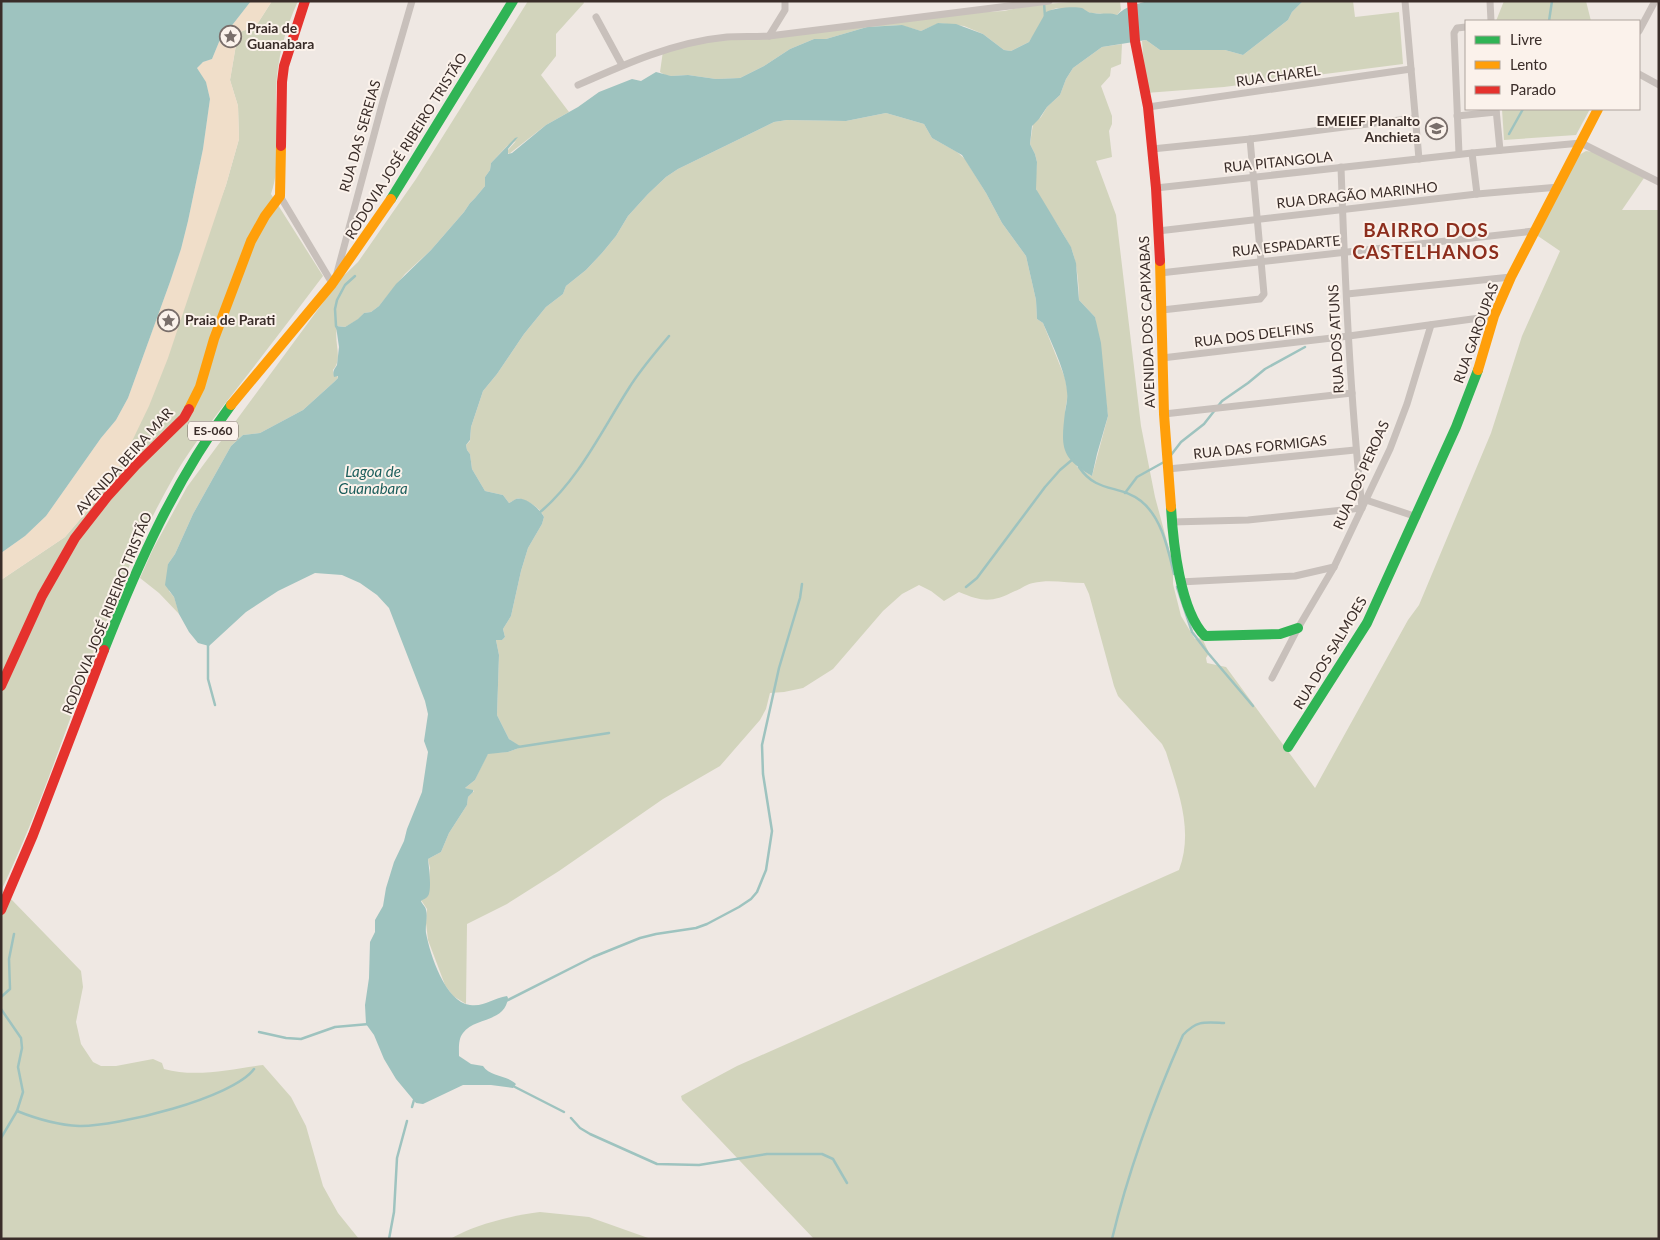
<svg xmlns="http://www.w3.org/2000/svg" width="1660" height="1240" font-family="Lato,sans-serif">
<rect width="100%" height="100%" fill="#efe8e3"/>
<!-- green -->
<g fill="#d2d4bc">
<path d="M272,1h26c-13,28 -21,59 -22,90 -1,34 6,71 -5,103l52,82c-28,37 -56,74 -85,111 -21,27 -44,56 -62,86 -76,131 -110,282 -175,418v-311l64,-43 29,-34 27,-39 105,-279 13,-46 -1,-33 -8,-26 7,-41 3,-7 16,-6z"/>
<path d="M528,1h55l1,2 -28,31v22l-15,19 28,37 -23,13 -37,29 -2,-3 9,-10 -9,5 -16,17 -1,7 -5,7v9l-10,12 -5,5 -6,9 -33,38 -26,24 -26,32 -8,6 -7,1 -5,6 -14,8 -7,-1c-6,13 6,32 -5,44l1,6 3,-1 1,3 -4,4 -31,28 -43,23 -17,2 -12,11 -38,68 -18,40 -7,10 1,27 5,6 6,18 -21,-22 -19,-15 13,-29 34,-62 146,-198 1,-4 24,-23 58,-83z"/>
<polygon points="1084,1 1120,1 1121,10 1117,15 1091,13 1076,8 1063,9 1057,8 1051,10 1029,42 1011,51 1004,50 983,34 964,26 939,23 921,31 900,25 867,27 826,39 814,39 790,49 764,66 740,78 716,79 688,75 671,76 665,75 660,72 663,51 695,41 948,14 1004,11 1032,5"/>
<polygon points="1303,1 1353,1 1355,17 1399,12 1403,64 1224,87 1146,93 1142,41 1146,40 1160,50 1225,50 1243,55 1288,20 1292,12"/>
<polygon points="1504,1 1586,1 1591,21 1496,21"/>
<path d="M1122,44l-1,20 -10,4 -1,8 -9,10 11,30v8l-3,7 3,26 -16,4 20,54 25,211 14,71 18,67v20l8,32 14,23 7,-1 7,15 -3,5 1,5 19,4 89,121 93,-168 11,-15 72,-172 31,-97 38,-85 -25,-17 44,-79 7,-4 7,1 51,26 -22,32h37v1029h-845l-132,-139 -1,-4 56,-30 442,-196c15,-40 -1,-79 -13,-118l-4,-8 -44,-48 -4,-10 -25,-92 -5,-11c-16,0 -35,-4 -51,0 -6,1 -12,6 -18,8 -24,12 -32,11 -56,1l-15,9 -13,-10 -12,-6 -17,9 -19,17 -50,58 -30,19 -19,4 -14,1 -4,16 -6,11 -40,46 -57,33 -104,72 -52,33 -40,20 -1,80 -13,-8 -8,-11 -17,-45 -2,-17 1,-14 -6,-9 7,-4v-2l2,-26 -2,-9 13,-7 8,-19 18,-28 1,-8 6,-6 -9,-3 10,-8 12,-25 2,-2 19,-1 11,-4v-2l-10,-7 -12,-24 2,-60 -3,-15h6l3,-3 -2,-8 8,-13 10,-45 7,-23 14,-24 2,-7c-4,-10 -16,-16 -26,-19l-9,5 -6,-8 -18,-4 -13,-22 -2,-15 -3,-4 -1,-5 4,-4 1,-14 12,-36 14,-17 27,-40 22,-27 17,-13 3,-8 20,-16 16,-17 14,-17 12,-20 20,-22 18,-17 12,-8 96,-47 13,-2 59,1 40,-8 38,11 8,14 25,14 8,7 21,34 16,30 24,33 10,44 1,19 6,4 22,55 3,16 -3,17 12,56 15,9 16,-60 -13,-99 -16,-17c0,-14 -2,-41 -9,-54 -10,-19 -23,-36 -33,-54l-2,-7 2,-23 -2,-8 -5,-10 3,-20 8,-7 6,-10 13,-12 6,-16 7,-11 29,-21z"/>
<polygon points="1502,109 1590,109 1576,135 1504,140"/>
<path d="M11,899l70,72 2,16 -7,35 5,22 12,18 8,4h15l37,-7 9,4 2,6c32,9 68,0 99,-4l28,32 15,29 17,60 15,27 21,26h-358v-322z"/>
<path d="M540,1212l49,5 62,22h-201c23,-14 63,-24 90,-27z"/>
</g>
<!-- sand -->
<polygon fill="#f0dec9" points="251,1 272,1 256,26 240,32 237,39 230,80 238,106 239,139 226,185 168,358 149,406 121,464 94,503 65,537 1,580 1,553 25,536 46,516 101,438 116,420 128,398 170,282 181,249 188,221 203,149 210,99 206,83 197,68 203,62 212,59 219,42"/>
<!-- water -->
<g fill="#9ec3bf">
<polygon points="1,1 251,1 219,42 212,59 203,62 197,68 206,82 210,99 203,149 188,221 181,249 170,282 128,398 116,420 101,438 46,516 25,536 1,553"/>
<path d="M1149,1h154l-11,11 -4,8 -45,35 -18,-5h-65l-14,-10 -44,7 -29,21 -7,11 -6,16 -13,12 -8,12 -7,7 -2,18 5,10 2,8 -1,27 35,58 5,16 3,37 16,17 6,26 7,73 -11,38 -5,22c-32,-19 -31,-29 -27,-64 1,-7 3,-13 2,-20 -1,-20 -16,-50 -24,-69l-6,-4 -1,-19 -10,-44 -24,-33 -16,-30 -24,-38 -30,-17 -8,-14 -38,-11 -40,8 -59,-1 -13,2 -96,47 -12,8 -18,17 -20,22 -12,20 -14,17 -16,17 -20,16 -3,8 -17,13 -22,27 -27,40 -14,17 -12,36 -1,13 -4,5 1,5 3,4 2,15 13,22 18,4 6,8c3,-1 4,-3 7,-4 9,-3 25,11 28,18l-2,7 -14,24 -7,23 -10,45 -8,13 2,8 -3,3h-6l3,15 -2,60 12,24 11,7 -1,2 -11,4 -20,2 -13,26 -10,8 8,2v2l-5,5 -1,8 -18,28 -8,19 -13,7c1,8 4,31 0,37 -1,2 -6,4 -7,5 1,3 5,6 5,9 2,7 -1,15 0,23 4,21 19,69 44,72 15,2 23,-7 37,-9l1,2c-3,25 -34,19 -45,35 -5,6 -4,16 -4,23l12,8 12,2c7,11 24,9 33,18l-3,4 -22,-3h-28l-40,19 -7,-1 -20,-24 -12,-20 -10,-24 -8,-11 -1,-19 4,-27 1,-36 5,-10v-12l8,-14 3,-18 8,-26 10,-21 3,-12 15,-37 6,-40 -4,-11 4,-27 -3,-13 -36,-93 -12,-13 -17,-12 -18,-8 -27,-2 -37,18 -32,21 -37,34 -11,-3 -9,-11 -10,-18 -5,-17 -9,-12 3,-21 7,-10 18,-40 38,-68 12,-11 17,-2 43,-23 31,-28 4,-4v-2l-4,1c-2,-7 1,-8 3,-12l2,-18 -3,-21 9,1 13,-8 6,-6 7,-1 8,-6 17,-22 35,-34 33,-38 6,-9 5,-5 10,-12v-9l5,-7 1,-7 24,-25 3,-1 -10,12v5l4,-1 34,-28 32,-18 21,-15 33,-13 9,2 15,-9 15,4 17,-1 28,4 24,-1 24,-12 26,-17 24,-10h12l41,-12 35,-2 19,6 17,-8 18,1 27,10 21,16 7,1 18,-9 17,-30c7,-4 28,-6 36,-4 4,2 6,5 11,5 8,2 16,-1 24,2 9,-9 19,-11 32,-14z"/>
</g>
<g fill="none" stroke-linecap="round" stroke-linejoin="round">
<!-- stream -->
<g stroke="#9ec3bf" stroke-width="2.5">
<polyline points="1044,3 1045,17"/>
<polyline points="1549,21 1552,1"/>
<polyline points="1509,134 1523,109"/>
<polyline points="338,329 336,326 335,309 337,300 345,285 355,276"/>
<polyline points="1171,455 1181,442 1204,424 1222,401 1248,383 1265,369 1305,347"/>
<path d="M1079,467c18,27 41,17 62,34 21,17 27,48 33,73"/>
<polyline points="1125,493 1137,477 1164,462"/>
<path d="M539,513c39,-32 63,-83 90,-125 11,-18 26,-35 40,-52"/>
<polyline points="966,587 977,578 1045,487 1060,470 1073,459"/>
<polyline points="1177,587 1192,632 1208,653 1253,706"/>
<polyline points="208,644 208,679 215,705"/>
<polyline points="518,747 609,733"/>
<polyline points="1,997 10,989 9,959 14,934"/>
<polyline points="506,1001 593,957 640,938 656,934 696,928 707,924 739,907 751,899 757,892 766,870 772,831 763,774 762,745 779,668 800,598 802,584"/>
<polyline points="1,1009 21,1038 22,1048 18,1067 23,1092 17,1111 1,1138"/>
<polyline points="259,1032 286,1038 301,1039 335,1027 369,1024"/>
<polyline points="513,1086 564,1112"/>
<polyline points="412,1107 414,1100"/>
<path d="M17,1111c20,8 40,14 62,15 37,1 154,-28 175,-57"/>
<polyline points="571,1118 580,1128 590,1134 657,1164 699,1165 767,1154 822,1154 833,1159 847,1183"/>
<polyline points="389,1239 394,1212 397,1158 407,1121"/>
<path d="M1112,1239c17,-71 42,-138 71,-204 14,-15 22,-13 41,-12"/>
</g>
<!-- street -->
<g stroke="#c8c0bb" stroke-width="7">
<polyline points="1405,1 1419,159"/>
<polyline points="1490,1 1491,21"/>
<polyline points="596,17 622,65"/>
<polyline points="1639,31 1655,1"/>
<polyline points="769,36 785,10 785,1"/>
<polyline points="1639,74 1659,85"/>
<path d="M578,85c47,-21 96,-43 149,-48 14,-1 28,0 42,-1l280,-35"/>
<polyline points="1148,107 1411,69"/>
<polyline points="1496,109 1500,150"/>
<polyline points="1457,116 1496,112"/>
<polyline points="1152,149 1250,139 1415,118"/>
<polyline points="1472,153 1477,194"/>
<polyline points="1459,154 1454,33 1457,28 1466,27"/>
<polyline points="1156,188 1472,153 1581,143 1659,182"/>
<polyline points="280,196 332,283"/>
<polyline points="1158,231 1477,194 1559,187"/>
<polyline points="337,273 383,101 412,1"/>
<polyline points="1160,273 1534,231"/>
<polyline points="1347,294 1511,277"/>
<polyline points="1162,310 1260,299 1264,294 1250,139"/>
<polyline points="1162,358 1349,336 1494,316"/>
<polyline points="1164,414 1352,393"/>
<polyline points="1168,469 1355,450"/>
<polyline points="1366,500 1417,517"/>
<path d="M1172,522l76,-2 114,-12c-12,-113 -17,-227 -21,-341"/>
<polyline points="1180,582 1295,576 1334,567"/>
<polyline points="1272,678 1298,628 1334,567 1390,449 1407,404 1431,325"/>
</g>
<!-- fast -->
<g stroke="#30b455" stroke-width="10">
<polyline points="391,199 513,1"/>
<path d="M1171,507c2,35 9,104 34,129l75,-2 18,-6"/>
<path d="M104,650c34,-86 71,-170 127,-245"/>
<polyline points="1288,747 1367,623 1456,427 1478,370"/>
</g>
<!-- slow -->
<g stroke="#ff9f0a" stroke-width="10">
<polyline points="1160,261 1164,414 1171,507"/>
<polyline points="1478,370 1494,316 1511,277 1598,109"/>
<polyline points="231,405 332,284 391,199"/>
<polyline points="189,409 200,387 214,339 251,241 265,216 280,196 281,146"/>
</g>
<!-- jam -->
<g stroke="#e5322d" stroke-width="10">
<polyline points="1132,1 1135,41 1148,107 1156,188 1160,261"/>
<polyline points="281,146 282,82 284,66 305,1"/>
<polyline points="1,686 42,596 75,538 107,497 136,465 184,418 189,409"/>
<polyline points="1,910 33,835 104,650"/>
</g>
</g>
<!-- icons -->
<defs>
<symbol id="sight-ring" viewBox="-11 -11 22 22"><circle r="9.5" fill="#fbf2eb" stroke="#796e6a" stroke-width="1.5"/><path d="M0-6L1.8-2.2L6-1.7L2.9 1.2L3.7 5.4L0 3.3L-3.7 5.4L-2.9 1.2L-6-1.7L-1.8-2.2Z" fill="#796e6a"/></symbol>
<symbol id="school-ring" viewBox="-11 -11 22 22"><circle r="9.5" fill="#fbf2eb" stroke="#796e6a" stroke-width="1.5"/><path d="M0-5L7-2L0 1L-7-2ZM-4 1L0 2.5L4 1V4Q0 6-4 4Z" fill="#796e6a"/></symbol>
</defs>
<g fill-rule="evenodd">
<use href="#sight-ring" x="218" y="24" width="25" height="25"/>
<use href="#school-ring" x="1424" y="116" width="25" height="25"/>
<use href="#sight-ring" x="156" y="308" width="25" height="25"/>
</g>
<g text-anchor="middle" stroke-width="4" stroke-linejoin="round" paint-order="stroke">
<!-- shield labels -->
<rect fill="#fbf2eb" stroke="#746863" stroke-width="1" x="188" y="421.5" width="50" height="19" rx="4"/>
<g font-size="12" font-weight="bold" fill="#3a2d29">
<text x="213" y="435">ES-060</text>
</g>
<!-- poi labels -->
<g font-size="14" font-weight="bold" fill="#3a2d29" stroke="#fbf2eb" text-anchor="start">
<text x="247" y="33">Praia de<tspan x="247" dy="16">Guanabara</tspan></text>
<text x="1420" y="126" text-anchor="end">EMEIEF Planalto<tspan x="1420" dy="16">Anchieta</tspan></text>
<text x="185" y="325">Praia de Parati</text>
</g>
<!-- street labels -->
<g font-size="14" fill="#3a2d29" stroke="#fbf2eb">
<text transform="translate(1278 76) rotate(-8)" y="5">RUA CHAREL</text>
<text transform="translate(360 136) rotate(-74)" y="5">RUA DAS SEREIAS</text>
<text transform="translate(406 146) rotate(-58)" y="5">RODOVIA JOSÉ RIBEIRO TRISTÃO</text>
<text transform="translate(1278 162) rotate(-6)" y="5">RUA PITANGOLA</text>
<text transform="translate(1357 195) rotate(-6)" y="5">RUA DRAGÃO MARINHO</text>
<text transform="translate(1286 246) rotate(-6)" y="5">RUA ESPADARTE</text>
<text transform="translate(1147 322) rotate(-92)" y="5">AVENIDA DOS CAPIXABAS</text>
<text transform="translate(1476 333) rotate(-70)" y="5">RUA GAROUPAS</text>
<text transform="translate(1254 335) rotate(-7)" y="5">RUA DOS DELFINS</text>
<text transform="translate(1336 339) rotate(-93)" y="5">RUA DOS ATUNS</text>
<text transform="translate(1260 447) rotate(-6)" y="5">RUA DAS FORMIGAS</text>
<text transform="translate(124 461) rotate(-48)" y="5">AVENIDA BEIRA MAR</text>
<text transform="translate(1361 475) rotate(-66)" y="5">RUA DOS PEROAS</text>
<text transform="translate(107 613) rotate(-68)" y="5">RODOVIA JOSÉ RIBEIRO TRISTÃO</text>
<text transform="translate(1330 653) rotate(-59)" y="5">RUA DOS SALMOES</text>
</g>
<!-- water labels -->
<g font-size="15" font-style="italic" fill="#1c5e5c" stroke="#fbf2eb">
<text x="373" y="477">Lagoa de<tspan x="373" dy="17">Guanabara</tspan></text>
</g>
<!-- district labels -->
<g font-size="19" font-weight="bold" letter-spacing="1" fill="#8d2e1d" stroke="#fbf2eb">
<text x="1426" y="237">BAIRRO DOS<tspan x="1426" dy="22">CASTELHANOS</tspan></text>
</g>
</g>
<!-- border -->
<rect width="1660" height="1240" fill="none" stroke="#3a2d29" stroke-width="5"/>
<!-- legend -->
<rect x="1465" y="20" width="175" height="90" fill="#fbf2eb" stroke="#aea39d"/>
<rect x="1475" y="36" width="25" height="8" fill="#30b455" stroke="#aea39d"/>
<text x="1510" y="45" font-size="15" fill="#3a2d29">Livre</text>
<rect x="1475" y="61" width="25" height="8" fill="#ff9f0a" stroke="#aea39d"/>
<text x="1510" y="70" font-size="15" fill="#3a2d29">Lento</text>
<rect x="1475" y="86" width="25" height="8" fill="#e5322d" stroke="#aea39d"/>
<text x="1510" y="95" font-size="15" fill="#3a2d29">Parado</text>
</svg>
